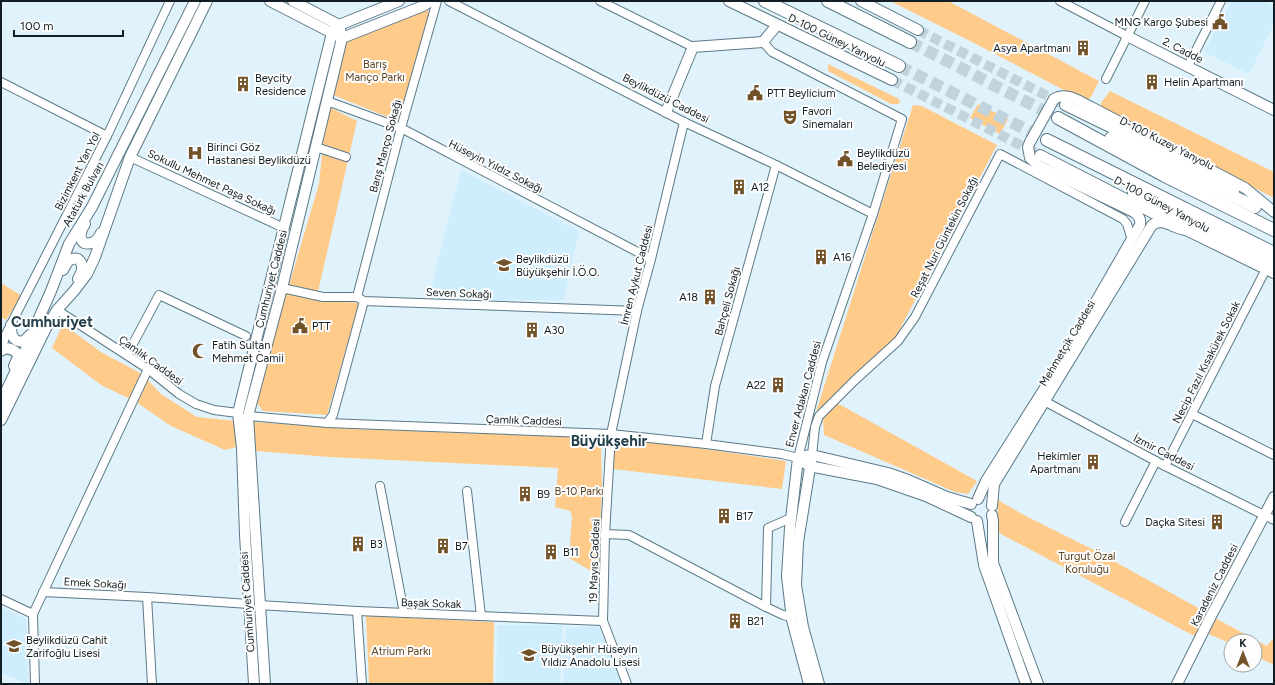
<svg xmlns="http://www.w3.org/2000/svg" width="1275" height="685" font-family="Figtree,sans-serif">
<rect width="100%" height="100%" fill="#e0f3fd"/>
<!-- built -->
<g fill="#ceeefe">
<polygon points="1231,1 1265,1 1274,6 1274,24 1249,74 1204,52"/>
<polygon points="461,170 579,231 564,300 428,300"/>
<polygon points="1,607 26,619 28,684 1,673"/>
<polygon points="497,625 563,625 560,684 496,684"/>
<polygon points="594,626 599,629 623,684 563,684 566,628"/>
</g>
<!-- green -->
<g fill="#ffcb8a">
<polygon points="890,1 948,1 1099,81 1091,97 1085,101 968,40"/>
<polygon points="426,9 430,13 400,122 328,93 344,39"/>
<polygon points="828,64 899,99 900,102 898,104 891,104 828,71"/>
<polygon points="1110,91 1274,172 1274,198 1101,108 1101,103"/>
<polygon points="978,104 1008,119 1000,134 970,118"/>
<polygon points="913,105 922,106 997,145 893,342 816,412"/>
<polygon points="327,106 357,121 318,292 289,285 319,184"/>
<polygon points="1,283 22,296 6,320 1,317"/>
<polygon points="284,292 315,300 359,303 327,415 263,411 256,402"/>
<polygon points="63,324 101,352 142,374 161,394 197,417 236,421 236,447 225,450 171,426 136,402 101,385 52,348"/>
<polygon points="837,403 977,481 968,494 955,492 824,435 823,419"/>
<polygon points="253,422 355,429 593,438 601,444 602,487 598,575 569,558 572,516 570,511 555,507 558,468 329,457 256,451"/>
<polygon points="616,436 786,461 782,489 613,469"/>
<polygon points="998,500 1022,514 1092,549 1209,614 1198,638 997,532"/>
<polygon points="366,616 494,622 493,684 369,684"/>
<polygon points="1215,618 1267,646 1274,637 1274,665 1255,656 1255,641 1231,641 1231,644 1209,634"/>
</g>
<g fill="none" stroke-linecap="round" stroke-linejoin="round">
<!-- major-tunnel -->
<g stroke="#c1d3dc" stroke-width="10" stroke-dasharray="10 5" stroke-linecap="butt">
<polyline points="918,30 1065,105"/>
<polyline points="892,80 1040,155"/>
</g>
<!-- highway-tunnel -->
<g stroke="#c1d3dc" stroke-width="12" stroke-dasharray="12 6" stroke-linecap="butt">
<polyline points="910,42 1058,118"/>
<polyline points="899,66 1047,140"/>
</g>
<defs>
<g id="minor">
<polyline points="449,1 684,122 776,165 873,214"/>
<polyline points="600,1 693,47"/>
<polyline points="1060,1 1127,36"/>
<polyline points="1188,66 1221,1"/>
<polyline points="1106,79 1145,1"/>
<polyline points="1,82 107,136"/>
<polyline points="327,101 401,128 651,259"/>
<polyline points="316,147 346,157"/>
<polyline points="130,157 284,228"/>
<polyline points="282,288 323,297 357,297 364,301 637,311"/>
<polyline points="357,297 401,128 437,1"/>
<polyline points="57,310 148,369 179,394 196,404 214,410 238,413"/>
<polyline points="1,350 6,334 107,136 170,1"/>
<polyline points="127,355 159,295 246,336"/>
<polyline points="1046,402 1165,466 1274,520"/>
<polyline points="1192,414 1274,455"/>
<polyline points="248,416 327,423 611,434 706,444 782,454 798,458 822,362 873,214 902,119 772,52 763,42"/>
<polyline points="327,423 333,415 364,301"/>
<polyline points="706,444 715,386 776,165"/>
<polyline points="812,455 815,427 819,416 854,381 898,341 915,317 1000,154 1123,219 1127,224 1132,240"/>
<polyline points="1165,466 1266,269"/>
<polyline points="380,486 404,613"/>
<polyline points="467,491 481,616"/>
<polyline points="1125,522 1156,461"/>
<polyline points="605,534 629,535 766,607 783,615 791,617"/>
<polyline points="43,592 147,597"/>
<polyline points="1,599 33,614"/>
<polyline points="259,605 357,611 603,621"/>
<polyline points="766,607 768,528 791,518"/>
<polyline points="357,611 362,684"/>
<polyline points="35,684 33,614 148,369"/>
<polyline points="152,684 147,597 249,604"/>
<polyline points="627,684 603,621 605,534 611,434 637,311 651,259 684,122"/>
</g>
<g id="major">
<polyline points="270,1 342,38 423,6 431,1"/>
<polyline points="293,1 339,25"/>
<polyline points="729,1 892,80"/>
<polyline points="861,1 918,30"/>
<polyline points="1127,36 1274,110"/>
<polyline points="1065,105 1149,146 1234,191"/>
<polyline points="666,112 693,47 763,42 777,25"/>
<polyline points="1040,155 1186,230 1274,273"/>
<path d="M85,224c-4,6 -7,14 -1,19 9,2 14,-3 17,-10"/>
<path d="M63,270c4,-7 6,-13 15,-11 7,6 4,13 0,20"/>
<path d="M11,325c0,10 1,16 12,17l8,-8"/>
<path d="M1,351c6,-5 12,-2 17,3v3l-4,9"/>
<polyline points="1,402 35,330 39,318 51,291 69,244 92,207 195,1"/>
<polyline points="1,420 46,328 57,310 74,291 87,274 95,257 130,157 207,1"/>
<polyline points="812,455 798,542 796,585 803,627 819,684"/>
<polyline points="805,456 812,455 888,473 908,480 947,497 971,504"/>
<polyline points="798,458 790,528 787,576 792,620 809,684"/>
<polyline points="805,463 809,466 877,479 926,496 971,517"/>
<path d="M978,499l8,-18 74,-117 80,-139c1,-6 -1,-9 -6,-13l-95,-46 -9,-8 -2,-11 2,-5 24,-43c12,-8 26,3 37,8l154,81 29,24"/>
<path d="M992,506l2,-22 158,-259c11,-8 21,4 34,5"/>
<polyline points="992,515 993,521 993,563 1038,684"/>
<polyline points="977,521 984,565 1026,684"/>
<polyline points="254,684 245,535 242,448 238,413 332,33 339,25 399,1"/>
<polyline points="265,684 248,416 282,288 342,38 339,25"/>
<polyline points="1177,684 1210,618 1274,497"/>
</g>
<g id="highway">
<polyline points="765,1 899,66"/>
<polyline points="828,1 910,42"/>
<polyline points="1058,118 1165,176 1274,230"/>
<polyline points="1111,138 1255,207"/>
<polyline points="1047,140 1274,253"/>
<polyline points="1134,193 1274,265"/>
</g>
</defs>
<!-- minor casing -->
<use href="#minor" stroke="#5c7987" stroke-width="10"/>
<!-- major casing -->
<use href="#major" stroke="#5c7987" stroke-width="12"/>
<!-- highway casing -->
<use href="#highway" stroke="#5c7987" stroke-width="14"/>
<!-- minor -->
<use href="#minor" stroke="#fff" stroke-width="8"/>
<!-- major -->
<use href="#major" stroke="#fff" stroke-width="10"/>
<!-- highway -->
<use href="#highway" stroke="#fff" stroke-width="12"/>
</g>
<!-- icons -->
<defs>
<symbol id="civic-bare" viewBox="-9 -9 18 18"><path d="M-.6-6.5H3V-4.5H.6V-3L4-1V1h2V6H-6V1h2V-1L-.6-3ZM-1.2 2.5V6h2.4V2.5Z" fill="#725228" stroke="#fdfdfd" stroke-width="2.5" paint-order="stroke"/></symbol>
<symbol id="building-bare" viewBox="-9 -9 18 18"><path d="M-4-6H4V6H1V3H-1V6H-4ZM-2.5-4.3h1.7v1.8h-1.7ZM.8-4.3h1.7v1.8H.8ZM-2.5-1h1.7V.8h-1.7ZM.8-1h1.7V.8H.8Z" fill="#725228" stroke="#fdfdfd" stroke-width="2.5" paint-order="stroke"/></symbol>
<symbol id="theatre-bare" viewBox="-9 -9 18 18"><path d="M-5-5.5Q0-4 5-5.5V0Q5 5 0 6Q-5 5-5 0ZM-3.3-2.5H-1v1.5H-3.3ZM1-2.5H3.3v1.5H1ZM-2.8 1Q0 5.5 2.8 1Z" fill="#725228" stroke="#fdfdfd" stroke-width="2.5" paint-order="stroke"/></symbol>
<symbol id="hospital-bare" viewBox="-9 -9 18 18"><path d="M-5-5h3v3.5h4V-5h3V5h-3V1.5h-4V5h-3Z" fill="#725228" stroke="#fdfdfd" stroke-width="2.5" paint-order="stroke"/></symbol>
<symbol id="school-bare" viewBox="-9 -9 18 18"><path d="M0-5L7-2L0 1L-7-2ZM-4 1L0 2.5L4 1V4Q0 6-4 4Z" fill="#725228" stroke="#fdfdfd" stroke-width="2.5" paint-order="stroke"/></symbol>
<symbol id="mosque-bare" viewBox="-9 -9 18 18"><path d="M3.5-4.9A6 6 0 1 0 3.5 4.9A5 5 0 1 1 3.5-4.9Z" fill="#725228" stroke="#fdfdfd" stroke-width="2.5" paint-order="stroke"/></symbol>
</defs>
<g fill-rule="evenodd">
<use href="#civic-bare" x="1209" y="11" width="22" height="22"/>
<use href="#building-bare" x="1072" y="37" width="22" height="22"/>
<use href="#building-bare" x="1141" y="71" width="22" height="22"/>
<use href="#building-bare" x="232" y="73" width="22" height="22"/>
<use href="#civic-bare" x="744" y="82" width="22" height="22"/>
<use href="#theatre-bare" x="779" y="106" width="22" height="22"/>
<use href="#hospital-bare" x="184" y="142" width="22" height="22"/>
<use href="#civic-bare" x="834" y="148" width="22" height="22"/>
<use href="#building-bare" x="728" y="176" width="22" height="22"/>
<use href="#building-bare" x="810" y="246" width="22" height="22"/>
<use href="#school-bare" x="493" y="254" width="22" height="22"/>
<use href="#building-bare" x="699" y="286" width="22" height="22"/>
<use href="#civic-bare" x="289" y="315" width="22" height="22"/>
<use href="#building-bare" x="521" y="319" width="22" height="22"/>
<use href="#mosque-bare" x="189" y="340" width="22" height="22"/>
<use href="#building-bare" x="767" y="374" width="22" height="22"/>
<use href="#building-bare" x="1082" y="451" width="22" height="22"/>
<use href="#building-bare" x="514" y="483" width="22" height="22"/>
<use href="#building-bare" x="713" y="505" width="22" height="22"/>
<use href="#building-bare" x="1206" y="511" width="22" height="22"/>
<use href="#building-bare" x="347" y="533" width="22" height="22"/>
<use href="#building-bare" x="432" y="535" width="22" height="22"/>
<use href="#building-bare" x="540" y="541" width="22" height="22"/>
<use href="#building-bare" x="724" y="610" width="22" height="22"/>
<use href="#school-bare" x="3" y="635" width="22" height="22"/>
<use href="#school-bare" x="518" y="644" width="22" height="22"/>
</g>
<g text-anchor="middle" stroke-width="4" stroke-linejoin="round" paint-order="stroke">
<!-- poi labels -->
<g font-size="11" fill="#121e23" stroke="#fdfdfd" text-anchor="start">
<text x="1208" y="26" text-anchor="end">MNG Kargo Şubesi</text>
<text x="1071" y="52" text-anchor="end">Asya Apartmanı</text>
<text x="255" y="82">Beycity<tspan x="255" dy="13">Residence</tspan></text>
<text x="1164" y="86">Helin Apartmanı</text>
<text x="767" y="97">PTT Beylicium</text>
<text x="802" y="115">Favori<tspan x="802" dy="13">Sinemaları</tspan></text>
<text x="207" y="151">Birinci Göz<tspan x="207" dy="13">Hastanesi Beylikdüzü</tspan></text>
<text x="857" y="157">Beylikdüzü<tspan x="857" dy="13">Belediyesi</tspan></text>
<text x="751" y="191">A12</text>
<text x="833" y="261">A16</text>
<text x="516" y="263">Beylikdüzü<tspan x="516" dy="13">Büyükşehir İ.Ö.O.</tspan></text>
<text x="698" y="301" text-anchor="end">A18</text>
<text x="312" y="330">PTT</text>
<text x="544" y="334">A30</text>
<text x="212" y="349">Fatih Sultan<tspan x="212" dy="13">Mehmet Camii</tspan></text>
<text x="766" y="389" text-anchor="end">A22</text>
<text x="1081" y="460" text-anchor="end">Hekimler<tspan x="1081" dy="13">Apartmanı</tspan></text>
<text x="537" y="498">B9</text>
<text x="736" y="520">B17</text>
<text x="1205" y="526" text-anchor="end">Daçka Sitesi</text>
<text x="370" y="548">B3</text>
<text x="455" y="550">B7</text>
<text x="563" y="556">B11</text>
<text x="747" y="625">B21</text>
<text x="26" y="644">Beylikdüzü Cahit<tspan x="26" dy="13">Zarifoğlu Lisesi</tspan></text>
<text x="541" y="653">Büyükşehir Hüseyin<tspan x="541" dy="13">Yıldız Anadolu Lisesi</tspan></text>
</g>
<!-- street labels -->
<g font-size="11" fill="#121e23" stroke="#fdfdfd">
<text transform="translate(837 40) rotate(26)" y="4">D-100 Güney Yanyolu</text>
<text transform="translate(1183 50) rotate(27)" y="4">2. Cadde</text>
<text transform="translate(666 98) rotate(27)" y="4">Beylikdüzü Caddesi</text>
<text transform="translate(1167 143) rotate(27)" y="4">D-100 Kuzey Yanyolu</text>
<text transform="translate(385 146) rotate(-75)" y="4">Barış Manço Sokağı</text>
<text transform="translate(496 166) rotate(27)" y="4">Hüseyin Yıldız Sokağı</text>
<text transform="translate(77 171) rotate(-63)" y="4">Bizimkent Yan Yol</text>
<text transform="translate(212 182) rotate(25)" y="4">Sokullu Mehmet Paşa Sokağı</text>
<text transform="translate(83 194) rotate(-61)" y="4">Atatürk Bulvarı</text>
<text transform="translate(1162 204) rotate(28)" y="4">D-100 Güney Yanyolu</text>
<text transform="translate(944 237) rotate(-63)" y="4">Reşat Nuri Güntekin Sokağı</text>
<text transform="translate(636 275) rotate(-76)" y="4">İmren Aykut Caddesi</text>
<text transform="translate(271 279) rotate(-76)" y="4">Cumhuriyet Caddesi</text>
<text transform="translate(459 293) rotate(2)" y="4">Seven Sokağı</text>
<text transform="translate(727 301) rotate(-75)" y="4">Bahçeli Sokağı</text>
<text transform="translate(1067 343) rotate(-59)" y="4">Mehmetçik Caddesi</text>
<text transform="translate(151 360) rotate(36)" y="4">Çamlık Caddesi</text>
<text transform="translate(1206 362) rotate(-63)" y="4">Necip Fazıl Kısakürek Sokak</text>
<text transform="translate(803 394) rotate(-75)" y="4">Enver Adakan Caddesi</text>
<text transform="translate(524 420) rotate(2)" y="4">Çamlık Caddesi</text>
<text transform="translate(1164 452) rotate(27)" y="4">İzmir Caddesi</text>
<text transform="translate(594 561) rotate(-88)" y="4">19 Mayıs Caddesi</text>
<text transform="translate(95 583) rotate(3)" y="4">Emek Sokağı</text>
<text transform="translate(1214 585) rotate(-63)" y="4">Karadeniz Caddesi</text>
<text transform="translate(247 602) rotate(-94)" y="4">Cumhuriyet Caddesi</text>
<text transform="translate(431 603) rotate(2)" y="4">Başak Sokak</text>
</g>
<!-- park labels -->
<g font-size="11" fill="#5d4320" stroke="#fdfdfd">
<text x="375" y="68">Barış<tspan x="375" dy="13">Manço Parkı</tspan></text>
<text x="579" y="495">B-10 Parkı</text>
<text x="1087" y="560">Turgut Özal<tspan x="1087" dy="13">Koruluğu</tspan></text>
<text x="401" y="655">Atrium Parkı</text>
</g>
<!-- district labels -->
<g font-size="15" font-weight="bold" fill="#24404c" stroke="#fdfdfd">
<text x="52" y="327">Cumhuriyet</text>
<text x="609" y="446">Büyükşehir</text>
</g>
</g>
<!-- border -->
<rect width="1275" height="685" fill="none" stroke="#121e23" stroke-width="4"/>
<!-- north arrow -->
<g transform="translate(1243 653)"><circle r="19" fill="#fdfdfd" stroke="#9fa4a6"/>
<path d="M0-3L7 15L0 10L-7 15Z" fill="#725228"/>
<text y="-6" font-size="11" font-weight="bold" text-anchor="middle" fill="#121e23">K</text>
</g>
<!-- scale -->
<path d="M14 30v6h109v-6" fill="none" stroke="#121e23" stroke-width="2"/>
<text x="20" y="30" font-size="12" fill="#121e23" stroke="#fdfdfd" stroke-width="3" paint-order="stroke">100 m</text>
</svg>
